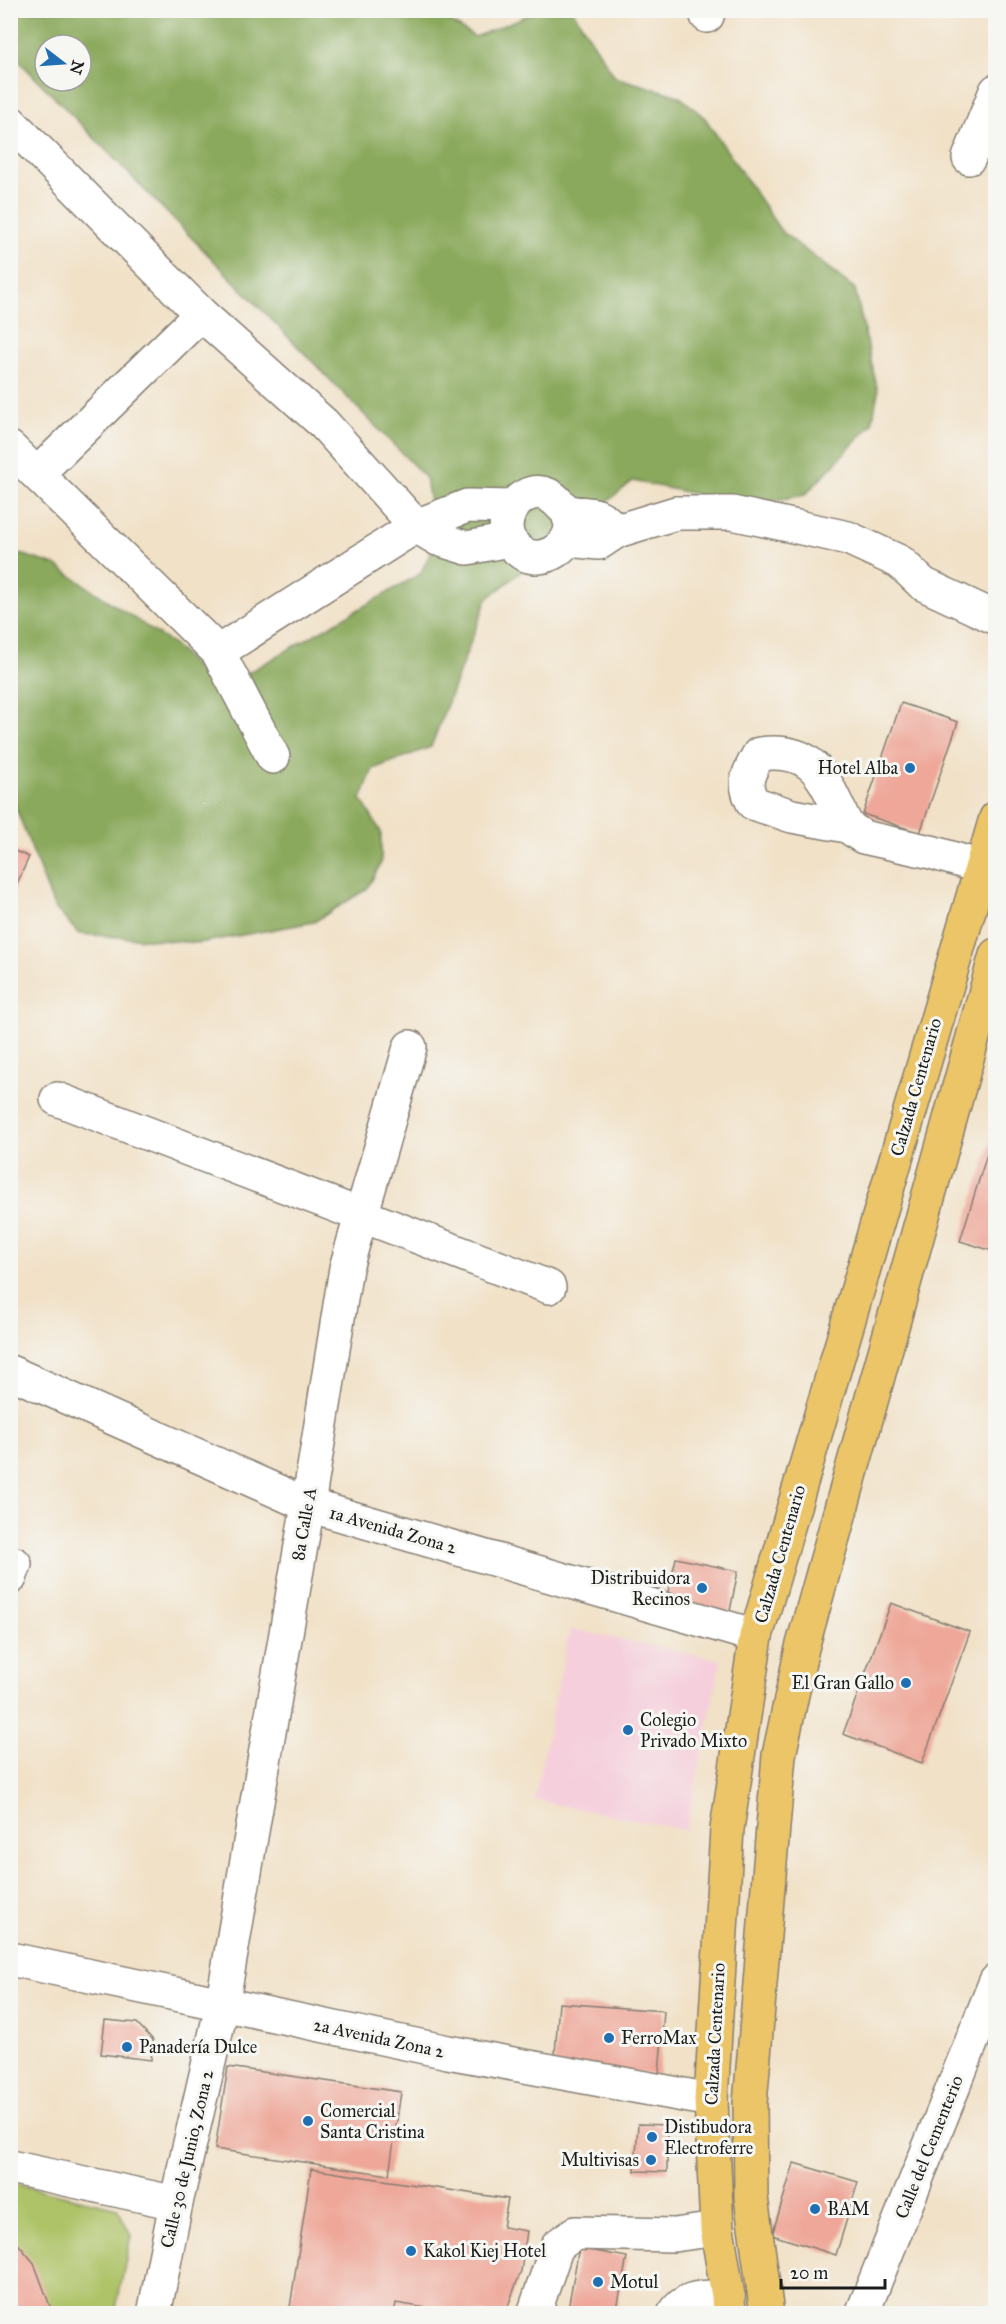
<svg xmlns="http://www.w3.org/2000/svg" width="1006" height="2324" font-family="'IM FELL Great Primer',serif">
<rect width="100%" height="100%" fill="#f6f6f2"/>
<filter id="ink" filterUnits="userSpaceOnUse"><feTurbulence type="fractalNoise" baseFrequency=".0167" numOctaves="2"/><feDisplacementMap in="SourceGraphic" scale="12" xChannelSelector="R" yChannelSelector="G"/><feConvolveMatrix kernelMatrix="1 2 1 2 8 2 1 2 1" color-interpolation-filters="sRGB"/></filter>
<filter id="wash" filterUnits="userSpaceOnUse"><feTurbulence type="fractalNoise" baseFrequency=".008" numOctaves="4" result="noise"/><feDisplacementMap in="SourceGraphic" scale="24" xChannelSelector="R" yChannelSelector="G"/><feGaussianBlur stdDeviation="1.35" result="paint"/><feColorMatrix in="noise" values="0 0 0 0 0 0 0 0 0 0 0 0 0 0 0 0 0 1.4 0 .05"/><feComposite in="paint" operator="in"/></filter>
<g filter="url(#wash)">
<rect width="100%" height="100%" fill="#f1e1c7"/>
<!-- built -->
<polygon fill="#f5cfdc" points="570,1629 721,1660 686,1830 534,1800"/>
<!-- green -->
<polygon fill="#aec367" stroke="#657042" stroke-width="1.5" points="11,2183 117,2208 131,2235 115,2313 11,2314"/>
<!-- forest -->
<path fill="#8aa95c" stroke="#53623c" stroke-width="1.5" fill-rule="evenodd" d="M11,11h430l3,7 31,19 63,-26h35l42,66 64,19 26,22 76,113 74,58 23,103 -6,32 -67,71 -57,10 -115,-24 -146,118 -56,148 -58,22 -12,30 20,33v31l-14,26 -53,33 -115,21 -120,-9 -25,-27 -43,-112v-239l10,-2 34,11 119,80 44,45 202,-116 16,-32 -10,-64 -415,-425zM45,45h36v36h-36z"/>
<g id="blocks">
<!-- building -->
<g fill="#eea799">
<polygon points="901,703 958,722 920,833 863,814"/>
<polygon points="10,849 29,857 10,899"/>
<polygon points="992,1138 996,1140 996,1252 960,1241"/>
<polygon points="676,1558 738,1571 730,1611 717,1615 665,1604"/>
<polygon points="891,1603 970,1632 922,1763 843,1734"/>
<polygon points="559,2003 664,2011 659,2074 554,2066"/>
<polygon points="105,2020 137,2023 153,2040 151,2060 101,2054"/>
<polygon points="228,2067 401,2092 389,2175 215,2149"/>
<polygon points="638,2124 667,2125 667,2172 635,2171"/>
<polygon points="794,2163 858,2182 836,2255 772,2235"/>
<polygon points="311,2169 508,2199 503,2227 527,2231 521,2271 505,2314 464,2314 396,2303 394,2314 289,2314"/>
<polygon points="10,2234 34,2263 53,2314 13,2314 10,2305"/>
<polygon points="579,2248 627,2257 616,2314 567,2314"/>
</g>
</g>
</g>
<g filter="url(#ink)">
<use href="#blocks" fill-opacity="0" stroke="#867e72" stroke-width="1.5"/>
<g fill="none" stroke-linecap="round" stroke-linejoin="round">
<defs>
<g id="minor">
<polyline points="707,16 709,10"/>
<polyline points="10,122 201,314 324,424 416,526 467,506 512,507"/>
<polyline points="969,158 996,91"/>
<polyline points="10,448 218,652 273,757"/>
<polyline points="37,474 201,314"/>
<path d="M567,511c1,4 3,9 4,13 1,25 -34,44 -53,26 -3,-3 -7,-7 -9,-11 -10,-21 10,-50 33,-46 15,3 16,13 26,18 9,4 22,1 32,6 6,3 12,10 17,14"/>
<polyline points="567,540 599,543 617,531 676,513 732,513 848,538 900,562 923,584 996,618"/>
<polyline points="218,652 416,526 438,539 467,548 509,540"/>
<path d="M847,826c-23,-44 -28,-80 -88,-72 -11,20 -17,28 -6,49l39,13 55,10 16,11 68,15 50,15"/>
<polyline points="57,1099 549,1287"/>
<polyline points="10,1372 308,1505 756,1636"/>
<polyline points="10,1578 15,1564"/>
<polyline points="10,1959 448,2052 711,2100"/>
<polyline points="10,2167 176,2203"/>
<polyline points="154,2314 176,2203 222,2006 308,1505 346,1268 410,1047"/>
<polyline points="534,2314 557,2246 575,2233 674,2235 717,2229"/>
<path d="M674,2314c12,-20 34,-16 54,-18"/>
<polyline points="862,2314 996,1981"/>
</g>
<g id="major">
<polyline points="729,2314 728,2296 717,2229 711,2100 727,1829 756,1636 996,818"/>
<polyline points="767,2314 751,2197 750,2104 779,1755 802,1648 996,955"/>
</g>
</defs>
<!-- minor casing -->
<use href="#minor" stroke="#867e72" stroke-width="36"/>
<!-- major casing -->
<use href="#major" stroke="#867e72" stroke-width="36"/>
<!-- minor -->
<use href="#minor" stroke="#fff" stroke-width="33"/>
<!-- major -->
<use href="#major" stroke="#ecc569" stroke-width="33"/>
</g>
</g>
<!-- markers -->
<g fill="#1f6fb2" stroke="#f6f6f2" stroke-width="2">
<circle cx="910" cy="768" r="6"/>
<circle cx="702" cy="1588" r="6"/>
<circle cx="906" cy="1683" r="6"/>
<circle cx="628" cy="1730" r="6"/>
<circle cx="609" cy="2038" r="6"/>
<circle cx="127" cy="2047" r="6"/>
<circle cx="308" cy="2121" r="6"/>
<circle cx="652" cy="2137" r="6"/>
<circle cx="651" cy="2160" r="6"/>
<circle cx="815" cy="2209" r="6"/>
<circle cx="411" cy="2251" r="6"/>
<circle cx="598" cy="2282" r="6"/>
</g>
<g text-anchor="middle" stroke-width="6" stroke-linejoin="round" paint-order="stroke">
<!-- poi labels -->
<g font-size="18" fill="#1c1c1c" stroke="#f6f6f2" text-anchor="start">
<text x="898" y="774" text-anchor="end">Hotel Alba</text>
<text x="690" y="1584" text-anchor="end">Distribuidora<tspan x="690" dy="21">Recinos</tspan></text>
<text x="894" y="1689" text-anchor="end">El Gran Gallo</text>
<text x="640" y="1726">Colegio<tspan x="640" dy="21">Privado Mixto</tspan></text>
<text x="621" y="2044">FerroMax</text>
<text x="139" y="2053">Panadería Dulce</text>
<text x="320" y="2117">Comercial<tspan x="320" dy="21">Santa Cristina</tspan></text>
<text x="664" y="2133">Distibudora<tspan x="664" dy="21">Electroferre</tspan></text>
<text x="639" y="2166" text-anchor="end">Multivisas</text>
<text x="827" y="2215">BAM</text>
<text x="423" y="2257">Kakol Kiej Hotel</text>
<text x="610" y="2288">Motul</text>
</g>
<!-- street labels -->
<g font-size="18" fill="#1c1c1c" stroke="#f6f6f2">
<text transform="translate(916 1087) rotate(-74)" y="6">Calzada Centenario</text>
<text transform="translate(304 1524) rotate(-80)" y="6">8a Calle A</text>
<text transform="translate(393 1530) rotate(16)" y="6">1a Avenida Zona 2</text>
<text transform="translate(780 1554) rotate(-74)" y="6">Calzada Centenario</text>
<text transform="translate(715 2034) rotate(-87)" y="6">Calzada Centenario</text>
<text transform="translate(379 2038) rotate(12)" y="6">2a Avenida Zona 2</text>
<text transform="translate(929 2147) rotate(-68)" y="6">Calle del Cementerio</text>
<text transform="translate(187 2159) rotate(-77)" y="6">Calle 30 de Junio, Zona 2</text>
</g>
</g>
<!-- margin -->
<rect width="1006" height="2324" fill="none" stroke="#f6f6f2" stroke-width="36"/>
<!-- north arrow -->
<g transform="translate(63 63) rotate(107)"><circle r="28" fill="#f6f6f2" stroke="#9f9f9c" stroke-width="1.5"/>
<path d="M0-4.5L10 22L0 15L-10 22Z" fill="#1f6fb2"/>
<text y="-9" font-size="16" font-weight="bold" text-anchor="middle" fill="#1c1c1c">N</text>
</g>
<!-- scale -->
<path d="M781 2279v9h104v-9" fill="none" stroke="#1c1c1c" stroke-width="3"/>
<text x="790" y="2279" font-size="18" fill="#1c1c1c" stroke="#f6f6f2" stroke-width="4.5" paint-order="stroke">20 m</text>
</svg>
